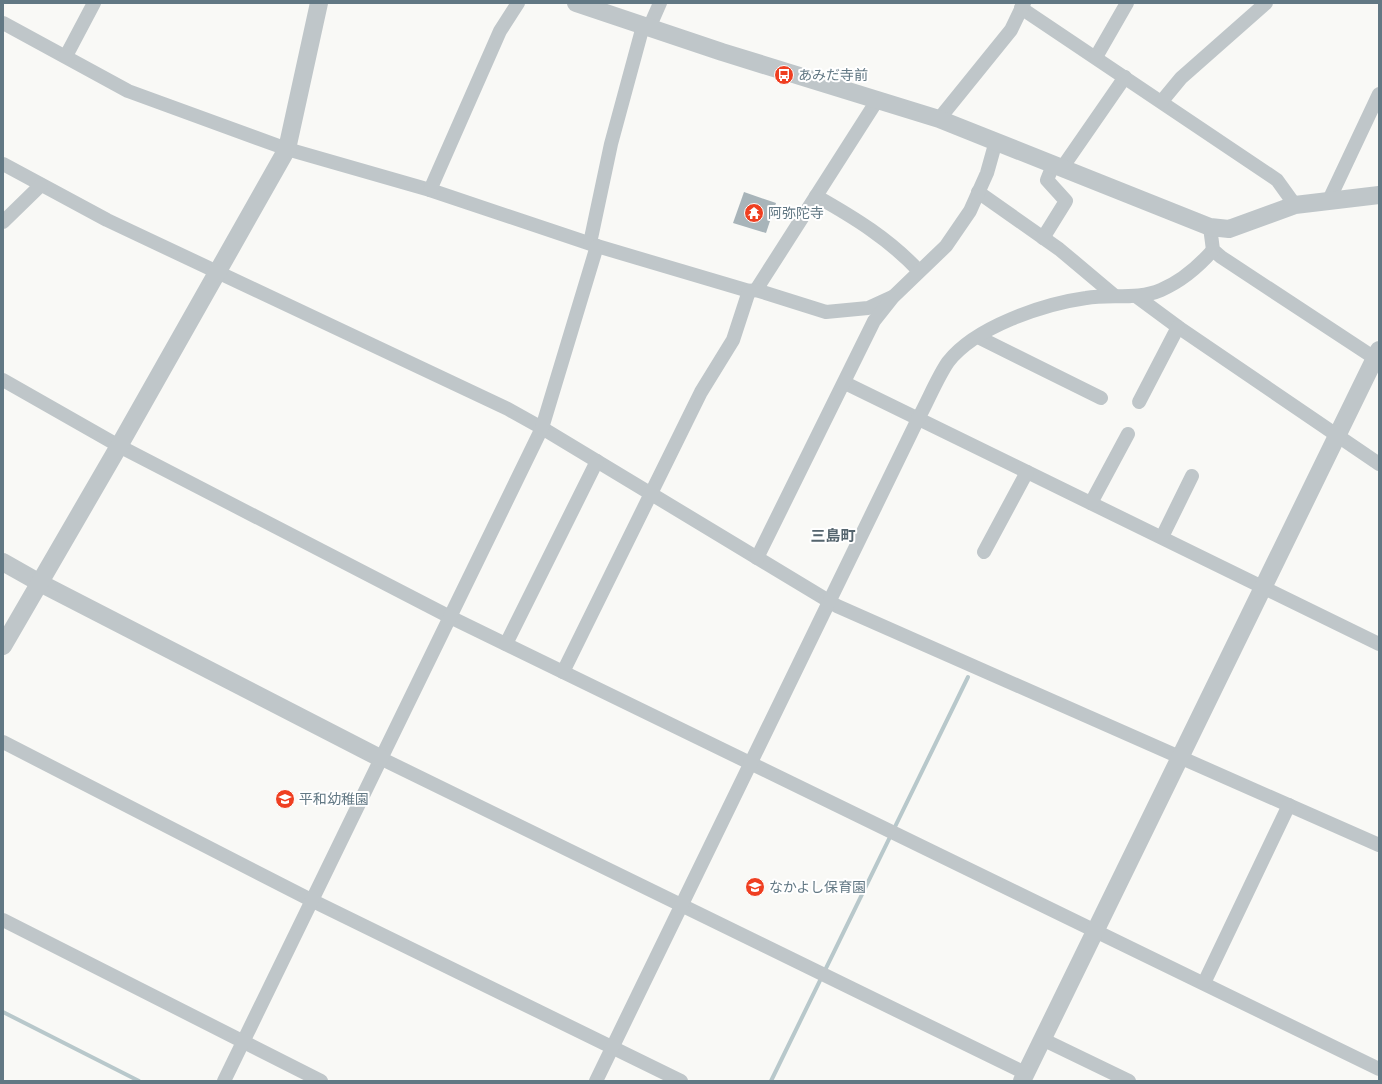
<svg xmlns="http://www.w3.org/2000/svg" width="1382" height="1084" font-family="Jost,'Noto Sans JP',sans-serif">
<rect width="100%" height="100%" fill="#f9f9f6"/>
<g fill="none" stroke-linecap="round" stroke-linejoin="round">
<!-- stream -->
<g stroke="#b8c8cb" stroke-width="4">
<polyline points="3,1012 139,1081"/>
<polyline points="771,1081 968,677"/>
</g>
</g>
<!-- building -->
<polygon fill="#a8b4b9" points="744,192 776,203 766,233 733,223"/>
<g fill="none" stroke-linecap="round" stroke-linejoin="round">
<!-- minor -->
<g stroke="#bfc6c9" stroke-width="14">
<polyline points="1021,8 1277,180 1295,205"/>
<polyline points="3,23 128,91 287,149 430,190 597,246 749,291 756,290 878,99"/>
<polyline points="649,28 660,3"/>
<polyline points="66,56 94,3"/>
<polyline points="1096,57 1127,3"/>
<polyline points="1162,101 1181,78 1266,3"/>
<polyline points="939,119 1011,30 1024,3"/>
<polyline points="3,164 107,220 508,409 542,428 837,606 1379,845"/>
<polyline points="1062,168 1125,77"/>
<polyline points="430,190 500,31 518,3"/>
<polyline points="978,192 1059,249 1115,296"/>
<path d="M816,196c39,22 73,43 103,75"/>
<polyline points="1329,200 1379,94"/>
<polyline points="3,222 41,185"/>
<polyline points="1210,227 1213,250 1221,257 1379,361"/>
<polyline points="1043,238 1066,201 1047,180 1053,165"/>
<polyline points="590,243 611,144 643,26"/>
<polyline points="756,290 826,312 868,308 892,297"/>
<polyline points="1136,296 1178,327 1379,464"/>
<polyline points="978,337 1101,398"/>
<polyline points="3,380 119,446 450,617 1379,1069"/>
<polyline points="845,383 1379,644"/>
<polyline points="1139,402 1178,327"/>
<polyline points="1091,503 1128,434"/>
<polyline points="1162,537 1192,476"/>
<polyline points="984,552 1027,472"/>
<polyline points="757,558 874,321 893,297 946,246 970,211 987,173 996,141"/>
<polyline points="506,644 597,461"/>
<polyline points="563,672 701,392 733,340 749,291"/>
<polyline points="3,742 311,900 681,1081"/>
<polyline points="380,758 1025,1073"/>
<polyline points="3,920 321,1081"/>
<polyline points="1204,983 1289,805"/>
<polyline points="1042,1039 1129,1081"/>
<polyline points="224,1081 542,428 597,246"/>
<path d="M596,1081l322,-662c10,-18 19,-41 30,-57 27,-35 95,-58 138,-64 24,-4 52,2 75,-8 21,-9 38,-24 52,-40"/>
</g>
<!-- tertiary -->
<g stroke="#bfc6c9" stroke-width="18">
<polyline points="576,3 722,52 939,119 1210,227 1229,229 1295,205 1379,195"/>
<polyline points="3,562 40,583 380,758"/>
<polyline points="3,646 119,446 287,149 319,3"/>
<polyline points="1022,1081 1379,350"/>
</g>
</g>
<!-- icons -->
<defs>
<symbol id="bus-disc" viewBox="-11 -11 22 22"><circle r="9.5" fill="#ef3f21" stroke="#fff"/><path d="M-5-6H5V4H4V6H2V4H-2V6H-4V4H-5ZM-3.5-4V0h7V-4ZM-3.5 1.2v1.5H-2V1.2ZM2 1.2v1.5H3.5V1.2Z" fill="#fff"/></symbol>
<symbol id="temple-disc" viewBox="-11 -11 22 22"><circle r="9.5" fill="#ef3f21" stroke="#fff"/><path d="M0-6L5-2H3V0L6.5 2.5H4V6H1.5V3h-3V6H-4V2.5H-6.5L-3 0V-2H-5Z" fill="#fff"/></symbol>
<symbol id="school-disc" viewBox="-11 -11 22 22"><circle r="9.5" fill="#ef3f21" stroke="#fff"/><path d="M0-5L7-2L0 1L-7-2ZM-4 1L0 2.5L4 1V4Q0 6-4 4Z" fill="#fff"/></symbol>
</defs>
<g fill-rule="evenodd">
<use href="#bus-disc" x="773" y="64" width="22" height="22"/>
<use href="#temple-disc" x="743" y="202" width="22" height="22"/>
<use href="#school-disc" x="274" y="788" width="22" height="22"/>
<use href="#school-disc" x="744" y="876" width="22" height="22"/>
</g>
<g text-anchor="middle" stroke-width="4" stroke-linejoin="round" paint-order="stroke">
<!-- poi labels -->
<g font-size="14" fill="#627884" stroke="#fff" text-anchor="start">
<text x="798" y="80">あみだ寺前</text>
<text x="768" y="218">阿弥陀寺</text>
<text x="299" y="804">平和幼稚園</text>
<text x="769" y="892">なかよし保育園</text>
</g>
<!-- neighbourhood labels -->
<g font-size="15" font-weight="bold" fill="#55656e" stroke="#fff">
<text x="833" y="541">三島町</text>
</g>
</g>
<!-- border -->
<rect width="1382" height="1084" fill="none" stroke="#627884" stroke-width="8"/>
</svg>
